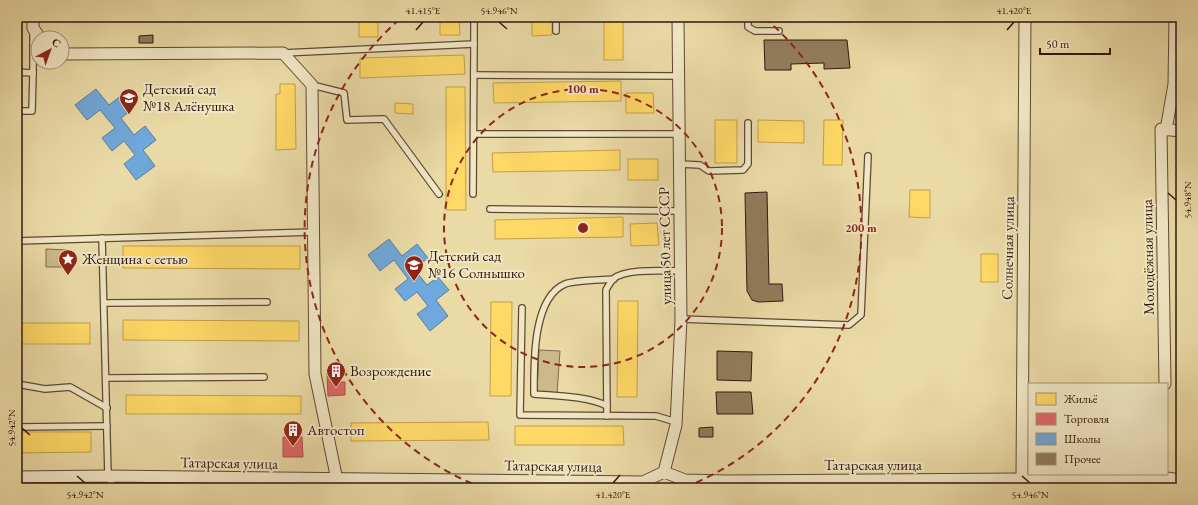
<svg xmlns="http://www.w3.org/2000/svg" width="1198" height="505" font-family="'EB Garamond',serif">
<rect width="100%" height="100%" fill="#eadaa6"/>
<filter id="stains"><feTurbulence type="fractalNoise" baseFrequency=".005" numOctaves="4"/><feColorMatrix values="0 0 0 0 .2 0 0 0 0 .09 0 0 0 0 .02 0 0 0 .5 -.17"/></filter>
<radialGradient id="worn" r=".72"><stop offset=".6" stop-color="#630" stop-opacity="0"/><stop offset="1" stop-color="#630" stop-opacity=".3"/></radialGradient>
<!-- green -->
<g fill="#cbb98c" stroke="#7e684c">
<polygon points="46,249 68,250 68,267 46,267"/>
<polygon points="539,350 560,351 557,394 537,393"/>
</g>
<!-- homes -->
<g fill="#ffd966" stroke="#c19f4b">
<rect x="359" y="17" width="19" height="20"/>
<polygon points="440,17 459,17 460,35 440,35"/>
<polygon points="532,17 552,17 552,35 532,36"/>
<rect x="604" y="17" width="19" height="43"/>
<polygon points="464,55 465,74 360,78 360,58"/>
<polygon points="621,81 621,101 494,103 493,83"/>
<polygon points="280,84 295,84 296,149 276,150 276,94 280,94"/>
<polygon points="446,87 465,87 466,210 446,210"/>
<polygon points="626,93 653,93 654,113 626,113"/>
<polygon points="395,103 413,104 413,114 395,113"/>
<rect x="715" y="120" width="22" height="43"/>
<polygon points="758,120 804,121 804,143 758,142"/>
<polygon points="824,120 843,120 842,165 823,165"/>
<polygon points="620,150 620,170 493,172 492,153"/>
<polygon points="17,156 19,230 17,230"/>
<rect x="628" y="159" width="30" height="21"/>
<polygon points="910,190 930,190 930,218 909,217"/>
<polygon points="623,217 623,237 495,239 495,220"/>
<polygon points="657,223 659,245 631,246 630,224"/>
<polygon points="123,246 300,246 300,269 123,268"/>
<rect x="981" y="254" width="17" height="28"/>
<polygon points="618,301 638,301 637,397 617,397"/>
<polygon points="491,302 512,302 511,396 490,396"/>
<polygon points="123,320 299,321 299,341 123,340"/>
<rect x="17" y="323" width="73" height="21"/>
<polygon points="126,395 301,396 301,414 126,414"/>
<polygon points="488,422 489,440 351,441 351,423"/>
<polygon points="515,426 623,426 624,445 515,445"/>
<polygon points="17,432 91,432 91,452 17,453"/>
</g>
<!-- shops -->
<g fill="#e06666" stroke="#ac4e4b">
<polygon points="327,374 340,374 340,382 345,382 345,395 328,396"/>
<polygon points="283,437 302,437 303,457 283,457"/>
</g>
<!-- schools -->
<g fill="#6fa8dc" stroke="#5c7c9d">
<rect x="761" y="17" width="90" height="5"/>
<polygon points="96,89 109,105 123,94 134,108 121,118 134,135 145,126 156,140 143,150 155,166 136,180 124,164 135,155 124,141 112,151 102,138 115,128 100,110 87,120 75,105"/>
<polygon points="389,239 402,256 417,244 428,258 414,269 427,285 438,277 449,290 436,300 448,316 430,331 417,314 428,306 417,292 405,301 395,289 408,279 394,260 380,271 368,255"/>
</g>
<!-- building -->
<g fill="#917c5c" stroke="#31170b">
<polygon points="153,35 153,43 139,43 139,36"/>
<polygon points="764,40 847,40 850,68 824,69 824,63 791,64 791,70 765,70"/>
<polygon points="767,192 769,284 782,284 783,301 758,302 752,300 747,291 745,193"/>
<polygon points="717,351 752,352 751,381 717,380"/>
<polygon points="716,392 751,392 753,414 717,414"/>
<polygon points="713,427 713,437 699,437 699,428"/>
</g>
<g fill="none" stroke-linecap="round" stroke-linejoin="round">
<defs>
<g id="service">
<polyline points="556,17 556,31"/>
<polyline points="748,17 748,27 755,31 779,31"/>
<polyline points="283,53 474,44 474,17"/>
<polyline points="17,72 33,73 33,30"/>
<polyline points="474,75 679,76"/>
<polyline points="312,85 344,93 347,120 384,119 439,194"/>
<polyline points="17,111 32,111 33,73"/>
<polyline points="474,134 679,134"/>
<polyline points="679,164 700,165 709,171 743,170 748,164 748,123"/>
<polyline points="473,194 474,44"/>
<polyline points="490,209 680,211"/>
<polyline points="102,238 108,476 114,488"/>
<polyline points="17,241 314,232"/>
<polyline points="104,303 267,302"/>
<polyline points="522,308 520,415 656,416 676,422"/>
<polyline points="681,319 849,325 861,315 868,156"/>
<polyline points="106,378 264,377"/>
<polyline points="17,384 45,389 70,387 107,408"/>
<path d="M607,406c-19,-10 -52,-10 -73,-12 0,-29 -2,-96 31,-110 9,-4 37,-4 49,-5"/>
<path d="M607,416l-1,-126c2,-4 5,-8 7,-11 13,-11 51,-8 68,-8"/>
<polyline points="17,427 107,426"/>
<polyline points="677,477 679,488"/>
</g>
<g id="minor">
<polyline points="33,17 33,28 40,38"/>
<polyline points="62,54 283,53 312,85 315,374 337,480"/>
<polyline points="1166,130 1174,84 1175,17"/>
<polyline points="1165,384 1161,129 1181,131"/>
<polyline points="664,472 676,425 681,319 678,17"/>
<polyline points="17,477 108,476 643,482 664,472 685,480 727,481 1167,478 1181,480"/>
<polyline points="1022,479 1025,17"/>
</g>
</defs>
<!-- service casing -->
<use href="#service" stroke="#5f4832" stroke-width="8"/>
<!-- minor casing -->
<use href="#minor" stroke="#5f4832" stroke-width="13"/>
<!-- service -->
<use href="#service" stroke="#f1e7c5" stroke-width="5.5"/>
<!-- minor -->
<use href="#minor" stroke="#f1e7c5" stroke-width="11"/>
</g>
<!-- ticks -->
<path fill="none" stroke="#31170b" stroke-width="1.5" d="M499,22l8,7M416,30l7,-8M1007,30l7,-8M1168,193l8,7M22,428l8,7M77,476l8,7M1022,476l8,7M613,483l7,-8"/>
<!-- distance rings -->
<g fill="none" stroke="#8f2418" stroke-width="2" stroke-dasharray="7 5">
<circle cx="583" cy="228" r="139"/>
<path d="M483 488A278 278 0 0 1 401 18M765 18A278 278 0 0 1 683 488"/>
</g>
<!-- icons -->
<defs>
<symbol id="school-pin" viewBox="-11 -11 22 30"><path d="M0 17L-7.5 6A9.5 9.5 0 1 1 7.5 6Z" fill="#8f2418" stroke="#f1e7c5"/><path d="M0-5L7-2L0 1L-7-2ZM-4 1L0 2.5L4 1V4Q0 6-4 4Z" fill="#fff"/></symbol>
<symbol id="sight-pin" viewBox="-11 -11 22 30"><path d="M0 17L-7.5 6A9.5 9.5 0 1 1 7.5 6Z" fill="#8f2418" stroke="#f1e7c5"/><path d="M0-6L1.8-2.2L6-1.7L2.9 1.2L3.7 5.4L0 3.3L-3.7 5.4L-2.9 1.2L-6-1.7L-1.8-2.2Z" fill="#fff"/></symbol>
<symbol id="building-pin" viewBox="-11 -11 22 30"><path d="M0 17L-7.5 6A9.5 9.5 0 1 1 7.5 6Z" fill="#8f2418" stroke="#f1e7c5"/><path d="M-4-6H4V6H1V3H-1V6H-4ZM-2.5-4.3h1.7v1.8h-1.7ZM.8-4.3h1.7v1.8H.8ZM-2.5-1h1.7V.8h-1.7ZM.8-1h1.7V.8H.8Z" fill="#fff"/></symbol>
</defs>
<g fill-rule="evenodd">
<use href="#school-pin" x="118" y="87" width="22" height="30"/>
<use href="#sight-pin" x="57" y="248" width="22" height="30"/>
<use href="#school-pin" x="403" y="254" width="22" height="30"/>
<use href="#building-pin" x="325" y="360" width="22" height="30"/>
<use href="#building-pin" x="282" y="419" width="22" height="30"/>
</g>
<g text-anchor="middle" stroke-width="4" stroke-linejoin="round" paint-order="stroke">
<!-- poi labels -->
<g font-size="15" fill="#31170b" stroke="#f1e7c5" text-anchor="start">
<text x="143" y="94">Детский сад<tspan x="143" dy="17">№18 Алёнушка</tspan></text>
<text x="428" y="261">Детский сад<tspan x="428" dy="17">№16 Солнышко</tspan></text>
<text x="82" y="264">Женщина с сетью</text>
<text x="350" y="376">Возрождение</text>
<text x="307" y="435">Автостоп</text>
</g>
<!-- street labels -->
<g font-size="15" fill="#31170b" stroke="#f1e7c5">
<text transform="translate(665 246) rotate(-91)" y="5">улица 50 лет СССР</text>
<text transform="translate(1008 248) rotate(-89)" y="5">Солнечная улица</text>
<text transform="translate(1148 257) rotate(-91)" y="5">Молодёжная улица</text>
<text transform="translate(229 463) rotate(1)" y="5">Татарская улица</text>
<text x="873" y="470">Татарская улица</text>
<text transform="translate(553 466) rotate(1)" y="5">Татарская улица</text>
</g>
</g>
<circle cx="583" cy="228" r="6" fill="#8f2418" stroke="#f1e7c5" stroke-width="2"/>
<g font-size="12" text-anchor="middle" font-weight="bold" fill="#8f2418" stroke="#f1e7c5" stroke-width="4" stroke-linejoin="round" paint-order="stroke">
<text x="583" y="93">100 m</text>
<text x="861" y="232">200 m</text>
</g>
<!-- margin -->
<rect width="1198" height="505" fill="none" stroke="#eadaa6" stroke-width="44"/>
<!-- legend -->
<rect x="1028" y="383" width="140" height="92" fill="#f1e7c5" stroke="#a4947b"/>
<rect x="1036" y="393" width="20" height="12" fill="#ffd966" stroke="#a4947b"/>
<text x="1064" y="403" font-size="12" fill="#31170b">Жильё</text>
<rect x="1036" y="413" width="20" height="12" fill="#e06666" stroke="#a4947b"/>
<text x="1064" y="423" font-size="12" fill="#31170b">Торговля</text>
<rect x="1036" y="433" width="20" height="12" fill="#6fa8dc" stroke="#a4947b"/>
<text x="1064" y="443" font-size="12" fill="#31170b">Школы</text>
<rect x="1036" y="453" width="20" height="12" fill="#917c5c" stroke="#a4947b"/>
<text x="1064" y="463" font-size="12" fill="#31170b">Прочее</text>
<!-- north arrow -->
<g transform="translate(50 50) rotate(41)"><circle r="19" fill="#f1e7c5" stroke="#a4947b"/>
<path d="M0-3L7 15L0 10L-7 15Z" fill="#8f2418"/>
<text y="-6" font-size="11" font-weight="bold" text-anchor="middle" fill="#31170b">С</text>
</g>
<!-- scale -->
<path d="M1040 48v6h70v-6" fill="none" stroke="#31170b" stroke-width="2"/>
<text x="1046" y="48" font-size="12" fill="#31170b" stroke="#f1e7c5" stroke-width="3" paint-order="stroke">50 m</text>
<rect x="22" y="22" width="1154" height="461" fill="none" stroke="#31170b" stroke-width="1.5"/>
<g font-size="10" text-anchor="middle" fill="#31170b">
<text x="423" y="14">41.415°E</text>
<text x="499" y="14">54.946°N</text>
<text x="1014" y="14">41.420°E</text>
<text transform="translate(1187 200) rotate(-90)" y="4">54.948°N</text>
<text transform="translate(11 428) rotate(-90)" y="4">54.942°N</text>
<text x="85" y="498">54.942°N</text>
<text x="613" y="498">41.420°E</text>
<text x="1030" y="498">54.946°N</text>
</g>
<rect width="100%" height="100%" filter="url(#stains)"/>
<rect width="100%" height="100%" fill="url(#worn)"/>
</svg>
